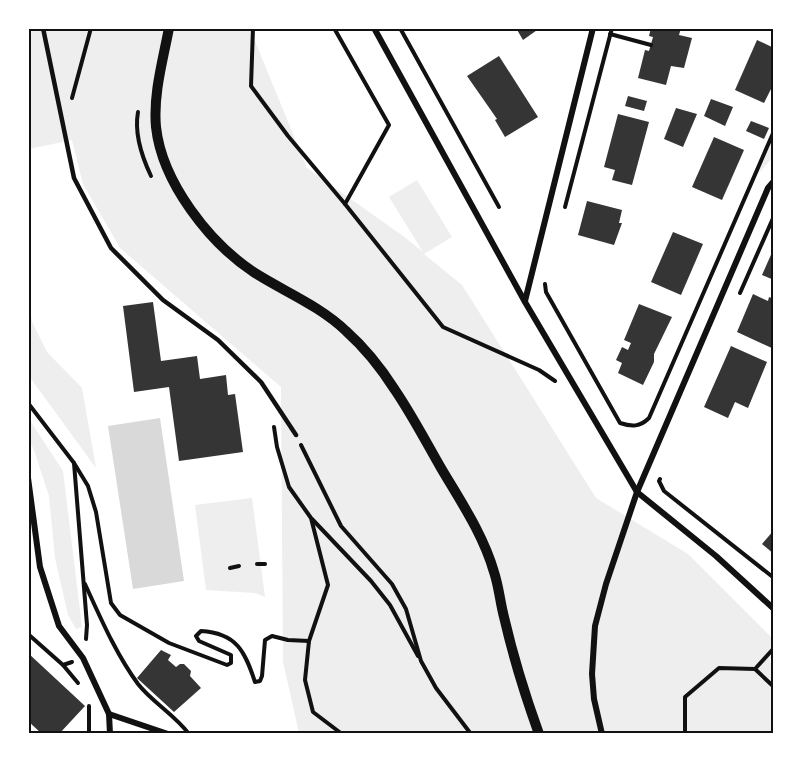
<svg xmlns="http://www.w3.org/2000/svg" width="802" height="762" font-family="'Times New Roman',serif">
<rect width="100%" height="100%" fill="#fff"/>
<!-- green -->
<g fill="#eee">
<polygon points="29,29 250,29 307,168 403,236 423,252 389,197 417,180 452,237 424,254 462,285 596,498 688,554 773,639 773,656 769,660 773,667 773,733 299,733 283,662 281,387 120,248 83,184 72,140 29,149"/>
<polygon points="773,139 773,157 758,174"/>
<polygon points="28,294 32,322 47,352 82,388 96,468 29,376"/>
<polygon points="29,419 63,471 82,627 76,629 68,615 55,558 49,496 34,450 29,440"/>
<polygon points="252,498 265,597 255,593 206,590 195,505"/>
</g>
<!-- water -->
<polygon fill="#d9d9d9" points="160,418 184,581 133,589 108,426"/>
<!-- building -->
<g fill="#353535">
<polygon points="516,28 540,28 523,40"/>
<polygon points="651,28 681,28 679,35 692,38 684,68 671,66 666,85 638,78 645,50 649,51 653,37 649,36"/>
<polygon points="757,40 774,48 774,83 764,103 735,90"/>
<polygon points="499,56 538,117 505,137 495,120 497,119 467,76"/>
<polygon points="628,96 647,101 644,111 625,106"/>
<polygon points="711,99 733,107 725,126 704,116"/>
<polygon points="676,108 697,114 683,147 664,139"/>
<polygon points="618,114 649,122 632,185 612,180 615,170 604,167"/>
<polygon points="751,121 769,128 764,139 746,131"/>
<polygon points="714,137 744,150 722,200 692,187"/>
<polygon points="587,201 622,210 619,223 622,223 614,245 578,235"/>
<polygon points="673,232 703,244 681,295 651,282"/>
<polygon points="774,248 774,280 762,275"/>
<polygon points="753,294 768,301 769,297 774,299 774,349 737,332"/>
<polygon points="153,302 161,361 197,356 200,379 226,375 228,395 235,394 243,452 179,461 169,387 134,392 123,306"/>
<polygon points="639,304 672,317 654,354 654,362 643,385 618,373 622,363 616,360 622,347 628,350 631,343 624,340"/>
<polygon points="731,346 767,362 748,408 735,402 728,418 704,407"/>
<polygon points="774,530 774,554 762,544"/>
<polygon points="161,650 171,655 168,660 176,667 180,664 184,664 191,671 190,676 201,688 174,712 137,678"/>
<polygon points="28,653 85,706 59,734 42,734 28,721"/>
</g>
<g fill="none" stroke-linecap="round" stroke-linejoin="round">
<!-- path -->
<g stroke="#111" stroke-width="4">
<polyline points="253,28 251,86 288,136 345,204"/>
<polyline points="334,28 389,125 345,204 443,327 539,370 555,381"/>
<polyline points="400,28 499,207"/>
<polyline points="610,34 651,45"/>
<polyline points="72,98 91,28"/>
<path d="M138,112c-4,22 4,45 13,64"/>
<polyline points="565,207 612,28"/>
<path d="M545,284l1,8 74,131c12,4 20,4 29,-5l125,-287"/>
<polyline points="740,293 774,216"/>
<polyline points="28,403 74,463 87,625 86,639"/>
<polyline points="274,427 277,447 289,487 311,518 328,585 309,641 305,680 313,712 342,734"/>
<polyline points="301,445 341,526 392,584 406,609 421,661 436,688 471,734"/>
<path d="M74,463l14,23 8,26 15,91 9,12 49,28 58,22 4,-2v-8l-32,-14 -3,-5 5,-5c36,2 44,21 54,51l5,-1 2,-5 3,-36 7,-4 16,4 21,1"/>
<polyline points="660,479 659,481 664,491 774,578"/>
<polyline points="312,519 371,581 390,605 418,656"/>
<polyline points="257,564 265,564"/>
<polyline points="230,568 239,566"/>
<path d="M85,584c16,35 31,70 53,100 14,18 37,31 51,50"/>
<polyline points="28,634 63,665 72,662"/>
<polyline points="774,648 755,669 774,687"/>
<polyline points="63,665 78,683"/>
<polyline points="89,706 89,734"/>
<polyline points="685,734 685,697 719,668 755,669"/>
</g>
<!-- service -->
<polyline stroke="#111" stroke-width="4.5" points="43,28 74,178 111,248 163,300 218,340 261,382 296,435"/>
<!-- minor -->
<g stroke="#111" stroke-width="6">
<polyline points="374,28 525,302 637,492 716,556 774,609"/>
<polyline points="525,301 593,28"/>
<polyline points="28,478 40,567 59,626 83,658 109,714 110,734"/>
<polyline points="109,714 168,734"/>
<polyline points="602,734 594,699 592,674 595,626 606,584 637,492 768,188 774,181"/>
</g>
<!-- tertiary -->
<path stroke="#111" stroke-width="10" d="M169,28c-6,32 -16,66 -13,99 6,55 53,116 99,146 30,19 65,33 91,58 19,17 35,37 49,59 17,25 31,52 46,78 20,34 42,66 53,104 5,15 6,30 10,45 9,39 21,78 35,117"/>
</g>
<!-- border -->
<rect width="802" height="762" fill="none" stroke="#ffffff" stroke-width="60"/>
<rect x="30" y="30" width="742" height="702" fill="none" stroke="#111" stroke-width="2"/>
</svg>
